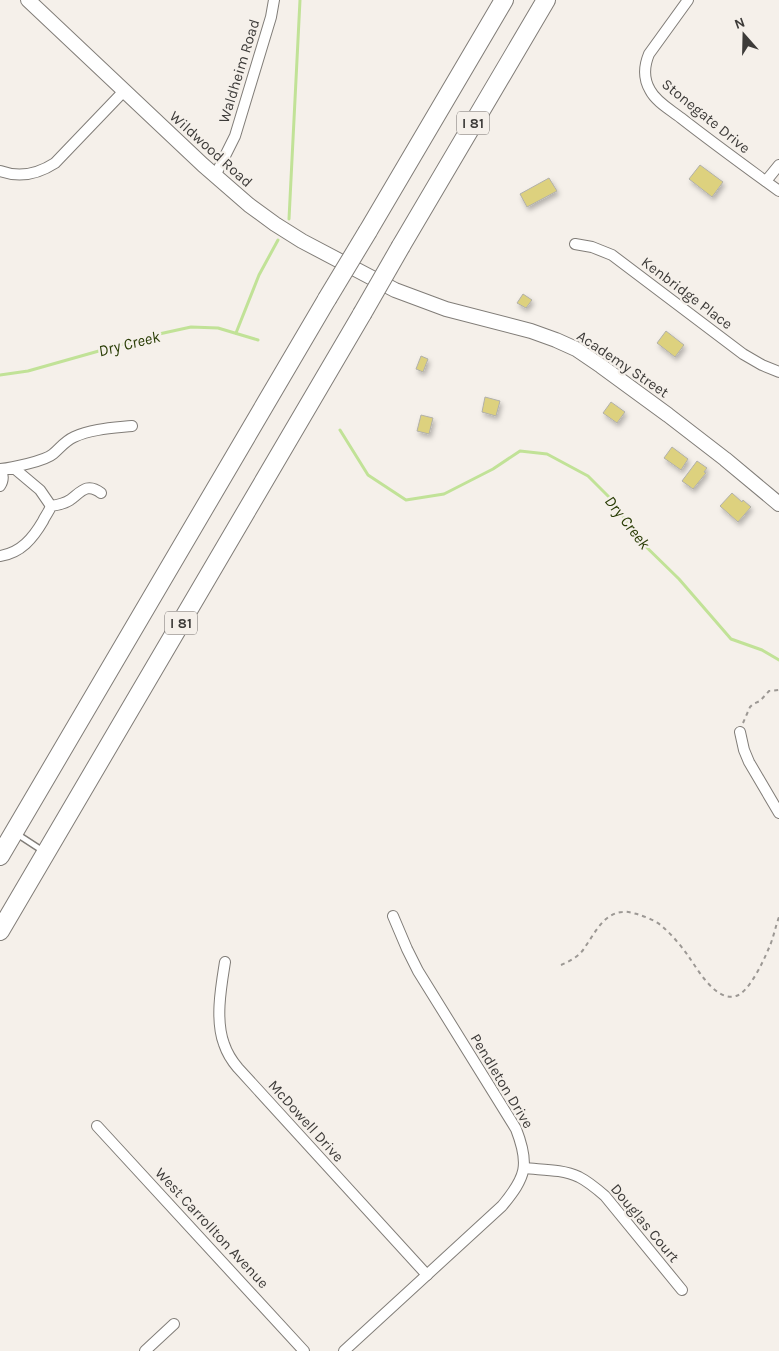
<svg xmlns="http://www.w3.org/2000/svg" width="779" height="1351" font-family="Karla,sans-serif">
<defs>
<filter id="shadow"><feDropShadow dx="2" dy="3.5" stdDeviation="2.5" flood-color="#0004"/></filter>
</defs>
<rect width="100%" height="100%" fill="#f5f0ea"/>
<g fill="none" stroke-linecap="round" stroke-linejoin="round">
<!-- stream -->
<g stroke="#c1e297" stroke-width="3">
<polyline points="289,219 300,0"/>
<polyline points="236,333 259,275 278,240"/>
<polyline points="0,375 28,371 159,334 191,327 218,328 258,340"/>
<polyline points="340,430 368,475 406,500 444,494 493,469 520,451 547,454 588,476 616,504 633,534 679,579 731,639 762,650 779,660"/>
</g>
</g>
<!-- building -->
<g fill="#ddd17e" stroke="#b1b0aa" filter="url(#shadow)">
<polygon points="700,165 723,182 712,197 689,179"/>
<polygon points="549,178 557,191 527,207 520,194"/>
<polygon points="523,294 532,300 526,308 517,303"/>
<polygon points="666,331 684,345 675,357 657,343"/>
<polygon points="421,356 428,359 423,372 416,369"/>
<polygon points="485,397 500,401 496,416 482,412"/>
<polygon points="611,402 625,412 617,423 603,413"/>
<polygon points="421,415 433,418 429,434 417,431"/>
<polygon points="672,447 688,459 681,470 664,458"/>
<polygon points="697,461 707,468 704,472 706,473 693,489 682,481"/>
<polygon points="732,493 742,502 743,500 751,507 738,522 720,506"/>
</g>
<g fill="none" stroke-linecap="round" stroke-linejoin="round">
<defs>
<polyline id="lane" points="17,834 43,851"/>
<g id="street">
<path d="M688,0l-39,54c-5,12 -6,24 1,36 6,12 21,20 31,28 32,25 65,49 98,73"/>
<path d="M0,171c19,7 38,3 55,-8l69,-72"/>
<polyline points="215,176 235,136 271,17 274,0"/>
<polyline points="766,181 779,165"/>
<polyline points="575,244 592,247 612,255 743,354 762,365 779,372"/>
<path d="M0,469c11,-1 45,-8 53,-15 7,-6 12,-13 21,-17 17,-8 39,-9 58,-11"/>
<path d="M0,486c4,-6 3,-11 1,-17h14l25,21 11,16"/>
<path d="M0,556c21,-3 33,-18 43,-35 2,-5 6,-9 8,-15 7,-1 13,-2 19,-6 11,-8 17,-18 31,-7"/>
<polyline points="740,732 744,750 749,762 779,813"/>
<path d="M225,962c-4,25 -10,58 -1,82 3,9 8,17 14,24l189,207"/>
<polyline points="97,1126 304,1351"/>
<path d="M524,1168c18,2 38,1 55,9 10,5 18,12 26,19l77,94"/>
<polyline points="145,1351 174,1324"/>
<path d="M344,1351l158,-145c24,-29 28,-41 14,-77l-98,-158 -11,-22 -14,-33"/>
</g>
<polyline id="secondary" points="28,0 203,165 249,205 275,224 302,241 395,290 446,309 531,331 556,340 576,349 601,366 668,415 725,459 779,504"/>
<g id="highway">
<polyline points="368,231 504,0"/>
<polyline points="401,246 546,0"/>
<polyline points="0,856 327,299"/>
<polyline points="0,931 362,314"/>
</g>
</defs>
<!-- lane casing -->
<use href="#lane" stroke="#817d78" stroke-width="8"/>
<!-- street casing -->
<use href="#street" stroke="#817d78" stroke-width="12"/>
<!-- secondary casing -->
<use href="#secondary" stroke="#817d78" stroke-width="16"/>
<!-- highway casing -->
<use href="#highway" stroke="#817d78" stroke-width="20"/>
<!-- path -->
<g stroke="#9c9894" stroke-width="2" stroke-dasharray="4 4" stroke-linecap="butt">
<polyline points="743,723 750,707 753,704 760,701 769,691 779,690"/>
<path d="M561,965c9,-4 19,-9 24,-18 10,-14 18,-33 37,-35 5,-1 10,1 15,2 9,3 20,7 27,14 9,8 18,19 25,29 9,13 27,45 47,39 13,-4 27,-34 32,-46 5,-10 7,-22 11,-33"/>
</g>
<!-- lane -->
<use href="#lane" stroke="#fff" stroke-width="5"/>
<!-- street -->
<use href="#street" stroke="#fff" stroke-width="10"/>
<!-- secondary -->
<use href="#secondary" stroke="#fff" stroke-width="14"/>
<!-- highway -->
<use href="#highway" stroke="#fff" stroke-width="18"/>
<defs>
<g id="highway-bridge">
<polyline points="327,299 368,231"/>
<polyline points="362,314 401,246"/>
</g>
</defs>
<!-- highway-bridge casing -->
<use href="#highway-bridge" stroke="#817d78" stroke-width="20" stroke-linecap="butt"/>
<!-- highway-bridge -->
<use href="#highway-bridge" stroke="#fff" stroke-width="18"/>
</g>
<g text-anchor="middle" stroke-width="4.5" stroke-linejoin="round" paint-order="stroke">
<!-- shield labels -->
<g fill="#f5f0ea" stroke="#74716e" stroke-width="1">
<rect x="457" y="111.5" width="32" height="23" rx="4"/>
<rect x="165" y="611.5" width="32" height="23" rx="4"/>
</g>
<g font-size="14" font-weight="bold" fill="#3d3b39">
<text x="473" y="128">I 81</text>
<text x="181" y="628">I 81</text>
</g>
<!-- street labels -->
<g font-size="15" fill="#3d3b39" stroke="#f5f0ea">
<text transform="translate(239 71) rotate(-73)" y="5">Waldheim Road</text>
<text transform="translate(706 116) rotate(39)" y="5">Stonegate Drive</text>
<text transform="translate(211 149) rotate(42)" y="5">Wildwood Road</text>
<text transform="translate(687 293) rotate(37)" y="5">Kenbridge Place</text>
<text transform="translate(623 364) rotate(34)" y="5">Academy Street</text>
<text transform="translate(502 1081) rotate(59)" y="5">Pendleton Drive</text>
<text transform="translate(306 1121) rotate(48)" y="5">McDowell Drive</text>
<text transform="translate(645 1223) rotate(50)" y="5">Douglas Court</text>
<text transform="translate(212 1228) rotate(47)" y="5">West Carrollton Avenue</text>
</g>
<!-- water labels -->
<g font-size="16" font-style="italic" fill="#2a3d06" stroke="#f5f0ea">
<text transform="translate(129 343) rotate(-14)" y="6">Dry Creek</text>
<text transform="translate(628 522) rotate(52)" y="6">Dry Creek</text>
</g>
</g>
<!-- north arrow -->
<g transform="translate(744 35) rotate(340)" stroke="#f5f0ea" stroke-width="4" paint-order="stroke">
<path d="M0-4L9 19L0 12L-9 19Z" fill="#3d3b39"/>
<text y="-8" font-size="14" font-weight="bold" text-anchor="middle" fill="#3d3b39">N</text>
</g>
</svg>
